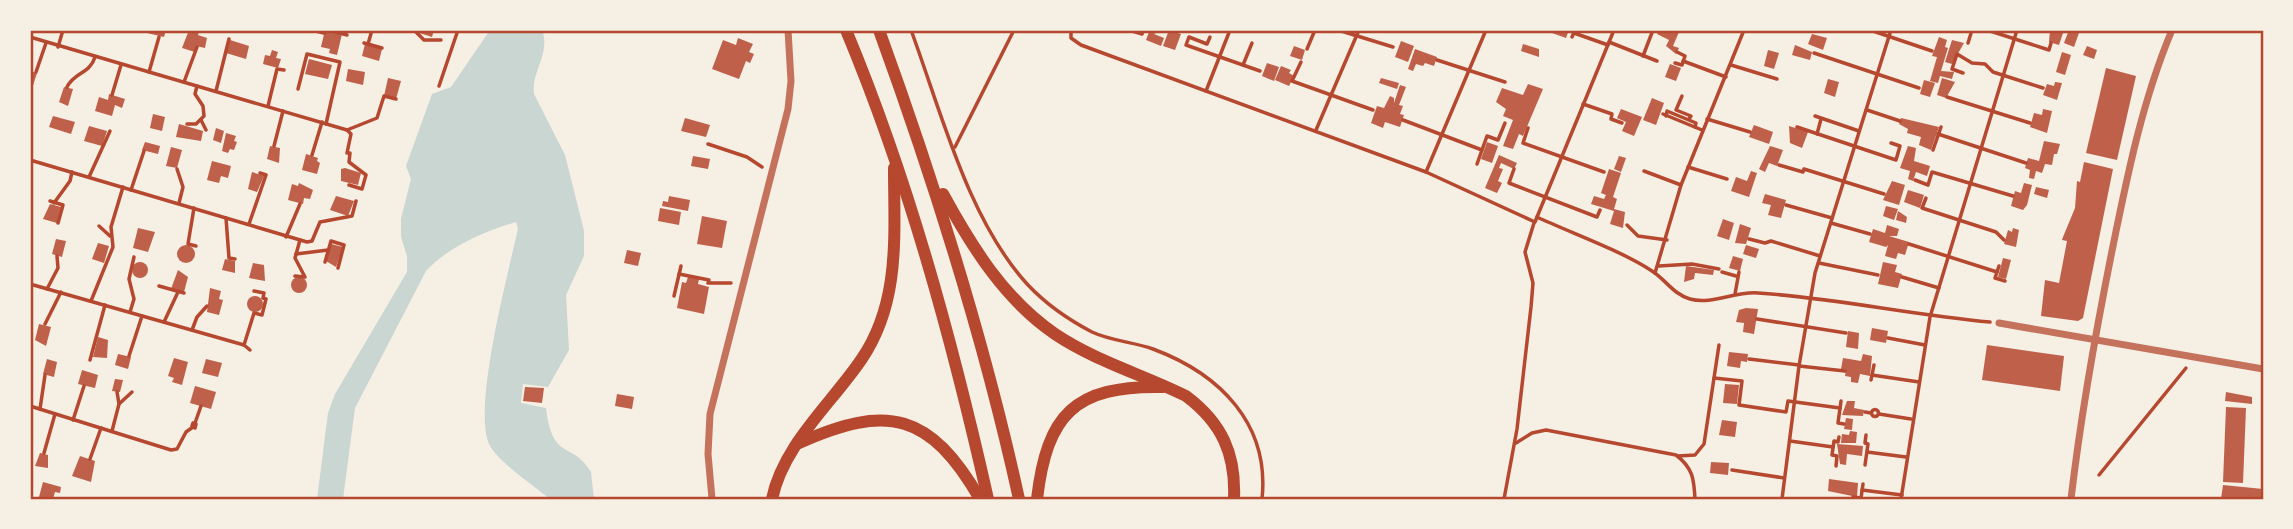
<svg xmlns="http://www.w3.org/2000/svg" width="2293" height="529" font-family="Jost,sans-serif">
<rect width="100%" height="100%" fill="#f6efe4"/>
<!-- water -->
<path fill="#c9d6d2" d="M490,30h52c9,24 -11,41 -8,64l31,61 19,76v25l-18,39 3,55 -21,37 -25,-3 -2,19 25,5c6,54 27,33 45,64l3,27h-44c-16,-13 -50,-36 -60,-53 -19,-35 19,-176 28,-217l-2,-7c-31,9 -68,25 -90,49l-71,137 -12,91h-26l11,-86 7,-19 72,-122v-16l-6,-19v-18l10,-40 -5,-13 26,-72 19,-7z"/>
<!-- building -->
<g fill="#bf614a">
<polygon points="148,30 166,30 164,37 147,33"/>
<polygon points="189,30 199,31 198,35 207,38 205,48 196,46 195,52 182,48"/>
<polygon points="325,30 342,34 337,55 329,53 330,49 321,47"/>
<polygon points="417,30 434,30 432,37 416,32"/>
<polygon points="1169,30 1181,34 1175,50 1163,46"/>
<polygon points="1553,30 1569,30 1566,38 1552,33"/>
<polygon points="1658,30 1679,32 1673,46 1679,48 1676,54 1666,46 1669,40 1657,34"/>
<polygon points="2050,30 2063,33 2059,45 2049,42"/>
<polygon points="2069,30 2080,30 2074,47 2064,43"/>
<polygon points="1149,32 1164,38 1161,46 1146,40"/>
<polygon points="1812,34 1827,38 1823,50 1808,44"/>
<polygon points="1939,37 1947,40 1945,47 1948,48 1941,71 1954,72 1952,79 1940,76 1938,83 1930,81 1937,57 1932,56"/>
<polygon points="738,38 753,44 749,52 754,54 750,63 746,61 739,79 712,69 723,40 736,45"/>
<polygon points="230,40 249,46 246,59 226,53"/>
<polygon points="1952,40 1964,43 1952,64 1945,62"/>
<polygon points="1401,41 1414,46 1408,62 1395,57"/>
<polygon points="365,44 382,49 379,61 362,56"/>
<polygon points="1523,44 1539,49 1539,57 1521,51"/>
<polygon points="1795,45 1812,52 1810,60 1792,55"/>
<polygon points="1294,46 1305,50 1302,60 1290,56"/>
<polygon points="2087,46 2097,50 2094,59 2083,55"/>
<polygon points="1415,49 1437,57 1434,66 1425,63 1423,66 1416,64 1413,71 1408,69"/>
<polygon points="272,50 278,52 276,58 281,59 278,68 263,64 265,55 270,56"/>
<polygon points="1768,50 1779,53 1774,69 1764,66"/>
<polygon points="2062,52 2071,55 2065,75 2056,72"/>
<polygon points="309,59 332,65 328,79 305,74"/>
<polygon points="1267,63 1279,67 1274,81 1262,76"/>
<polygon points="1670,64 1681,68 1676,81 1665,77"/>
<polygon points="1281,66 1291,70 1289,73 1294,76 1289,86 1275,80"/>
<polygon points="2106,68 2136,76 2117,160 2086,153"/>
<polygon points="348,69 365,72 363,85 346,81"/>
<polygon points="30,71 37,73 30,95"/>
<polygon points="388,78 401,81 396,99 384,96"/>
<polygon points="1381,78 1399,83 1397,89 1379,83"/>
<polygon points="1942,78 1955,82 1946,98 1937,95"/>
<polygon points="1828,79 1839,82 1835,97 1824,93"/>
<polygon points="1924,80 1935,83 1930,97 1920,94"/>
<polygon points="2055,82 2062,83 2057,100 2043,95 2047,84 2054,86"/>
<polygon points="1528,84 1543,89 1523,136 1519,134 1513,149 1503,146 1513,120 1503,116 1506,109 1496,102 1502,88 1523,95"/>
<polygon points="1400,85 1406,87 1399,105 1403,106 1400,114 1404,115 1400,127 1385,122 1383,128 1371,123 1377,106 1384,108 1390,96 1394,98 1394,103"/>
<polygon points="64,87 73,89 68,106 59,102"/>
<polygon points="109,94 125,99 122,108 115,105 112,116 95,111 99,97 108,100"/>
<polygon points="1652,98 1664,103 1656,125 1643,120"/>
<polygon points="1621,109 1642,117 1634,136 1622,131 1626,122 1617,118"/>
<polygon points="2043,109 2052,111 2047,133 2030,127 2034,113 2042,115"/>
<polygon points="153,114 165,117 162,131 150,128"/>
<polygon points="53,116 75,122 71,134 49,127"/>
<polygon points="685,118 710,125 706,137 681,131"/>
<polygon points="1901,118 1939,127 1931,150 1919,145 1921,137 1907,133 1908,129 1899,124"/>
<polygon points="179,124 203,131 201,141 176,137"/>
<polygon points="1754,125 1773,132 1769,144 1749,137"/>
<polygon points="89,126 107,131 102,146 84,141"/>
<polygon points="1789,126 1808,132 1802,148 1790,143"/>
<polygon points="216,128 224,131 221,143 213,140"/>
<polygon points="226,133 236,136 234,141 237,142 234,150 230,149 228,153 222,151"/>
<polygon points="2044,141 2060,144 2057,154 2054,154 2052,165 2045,164 2042,173 2036,171 2034,179 2029,178 2030,170 2025,168 2028,158 2039,161"/>
<polygon points="145,142 160,146 158,154 142,150"/>
<polygon points="1487,142 1498,146 1492,163 1481,159"/>
<polygon points="270,146 280,148 279,163 267,159"/>
<polygon points="1770,146 1783,150 1777,166 1769,163 1765,172 1759,169"/>
<polygon points="1908,146 1916,148 1914,161 1930,166 1927,176 1916,172 1913,181 1908,179 1910,171 1900,168"/>
<polygon points="171,147 182,150 177,168 166,166"/>
<polygon points="306,154 318,158 317,161 320,163 317,174 302,170"/>
<polygon points="1499,155 1517,163 1514,169 1501,163 1499,168 1503,169 1498,181 1502,183 1497,193 1485,188"/>
<polygon points="693,156 710,159 708,169 691,166"/>
<polygon points="1619,156 1626,158 1621,172 1614,169"/>
<polygon points="212,161 231,166 228,178 221,176 219,183 207,180"/>
<polygon points="2084,162 2113,169 2083,318 2078,321 2041,316 2045,280 2059,283 2067,241 2062,240 2063,237 2075,208 2077,181 2080,182"/>
<polygon points="345,168 361,173 358,185 341,181 341,169"/>
<polygon points="1609,169 1621,173 1613,197 1617,199 1614,209 1625,212 1623,228 1610,224 1614,211 1591,204 1594,196 1604,199 1606,195 1601,193"/>
<polygon points="1751,171 1757,173 1749,197 1731,191 1736,177 1747,181"/>
<polygon points="252,172 264,176 257,192 248,189"/>
<polygon points="1892,181 1905,185 1899,205 1883,200"/>
<polygon points="299,183 313,190 310,199 304,198 303,204 288,200 292,184 298,186"/>
<polygon points="2024,183 2032,185 2027,205 2023,210 2011,206 2015,191 2021,193"/>
<polygon points="2036,187 2049,190 2047,198 2034,194"/>
<polygon points="1908,190 1924,195 1920,208 1904,202"/>
<polygon points="1765,194 1786,200 1781,218 1768,215 1771,205 1762,203"/>
<polygon points="336,196 354,201 348,216 330,210"/>
<polygon points="669,196 690,200 688,211 662,206 663,201 668,202"/>
<polygon points="50,204 61,207 57,223 43,219"/>
<polygon points="1886,206 1898,209 1894,220 1883,216"/>
<polygon points="660,208 681,212 679,225 658,221"/>
<polygon points="1898,211 1907,217 1906,223 1896,220"/>
<polygon points="702,216 727,221 722,248 697,244"/>
<polygon points="1723,219 1734,223 1729,240 1717,236"/>
<polygon points="1740,224 1751,228 1746,244 1735,243"/>
<polygon points="1887,225 1899,229 1897,236 1889,236 1909,242 1905,255 1898,253 1896,259 1885,256 1888,245 1886,247 1869,242 1873,229 1885,233"/>
<polygon points="138,228 155,232 148,252 133,248"/>
<polygon points="2013,228 2019,230 2016,247 2004,244 2008,230 2012,232"/>
<polygon points="56,239 66,241 62,257 52,254"/>
<polygon points="98,243 109,246 104,263 92,259"/>
<polygon points="331,244 343,247 336,267 326,261"/>
<polygon points="1746,245 1759,249 1756,258 1743,254"/>
<circle cx="186" cy="254" r="9"/>
<polygon points="627,250 641,253 638,266 624,263"/>
<polygon points="1733,256 1743,259 1740,271 1729,268"/>
<polygon points="2003,258 2011,260 2006,279 1998,277"/>
<polygon points="225,259 235,261 235,273 222,270"/>
<polygon points="1883,262 1897,265 1895,272 1902,274 1898,288 1878,284"/>
<circle cx="140" cy="270" r="8"/>
<polygon points="253,263 264,265 265,281 249,278"/>
<polygon points="1686,266 1714,270 1713,275 1695,273 1694,279 1684,282"/>
<polygon points="178,270 188,277 184,292 171,289"/>
<polygon points="688,277 699,279 698,284 709,287 704,314 677,308 682,282 686,283"/>
<circle cx="299" cy="285" r="8"/>
<polygon points="210,288 221,291 219,299 223,300 219,315 207,312"/>
<circle cx="255" cy="304" r="8"/>
<polygon points="1746,308 1758,309 1754,334 1743,332 1744,323 1736,322 1739,310"/>
<polygon points="39,324 51,327 46,346 35,340"/>
<polygon points="1872,328 1888,331 1886,343 1870,340"/>
<polygon points="1848,331 1859,333 1858,349 1846,347"/>
<polygon points="98,337 108,340 107,358 93,357"/>
<polygon points="1987,345 2064,356 2060,391 1982,380"/>
<polygon points="1729,352 1748,354 1747,362 1741,361 1740,368 1727,366"/>
<polygon points="118,354 131,357 128,369 115,365"/>
<polygon points="1863,354 1872,356 1870,376 1860,374 1858,383 1851,382 1851,377 1845,376 1846,370 1841,369 1843,358 1861,361"/>
<polygon points="174,358 188,362 182,385 172,382 174,378 168,376"/>
<polygon points="47,359 57,362 54,377 43,374"/>
<polygon points="206,359 222,363 218,377 202,373"/>
<polygon points="82,370 98,375 95,388 78,384"/>
<polygon points="115,379 123,380 120,392 112,391"/>
<polygon points="1725,384 1739,385 1737,404 1723,403"/>
<polygon points="195,386 216,392 211,409 190,403"/>
<polygon points="525,387 544,388 542,403 523,401"/>
<polygon points="2226,392 2252,397 2252,404 2225,401"/>
<polygon points="617,394 634,397 632,409 615,406"/>
<polygon points="1847,401 1855,401 1854,408 1864,410 1863,416 1842,415"/>
<polygon points="2226,407 2246,408 2243,483 2223,482"/>
<polygon points="1846,418 1853,419 1852,430 1844,429"/>
<polygon points="1722,420 1737,422 1735,437 1719,435"/>
<polygon points="1850,431 1857,432 1856,443 1841,443 1842,434 1849,435"/>
<polygon points="1837,444 1863,446 1862,456 1847,454 1846,465 1840,464"/>
<polygon points="40,453 48,455 48,468 35,466"/>
<polygon points="80,456 95,461 91,482 72,476"/>
<polygon points="1711,462 1729,463 1728,475 1710,473"/>
<polygon points="1829,479 1858,483 1857,497 1828,491"/>
<polygon points="43,482 61,487 60,493 55,492 53,499 39,497"/>
<polygon points="2223,485 2263,489 2262,499 2221,499"/>
</g>
<g fill="none" stroke-linecap="round" stroke-linejoin="round">
<!-- path -->
<g stroke="#b5482f" stroke-width="3.5">
<polyline points="311,30 324,33 325,30"/>
<polyline points="329,30 347,35"/>
<polyline points="414,30 424,40 441,40"/>
<path d="M911,30c30,81 57,190 117,255 18,19 41,35 64,47 19,9 42,10 61,17 67,25 117,75 109,150"/>
<path d="M1071,30v8l10,7 345,127 109,50 2,-5c34,16 85,34 115,54 14,9 21,23 38,28 22,6 45,-8 68,-6 77,5 154,22 232,29"/>
<polyline points="1129,30 1142,34 1143,30"/>
<polyline points="1148,30 1154,32"/>
<polyline points="1338,30 1393,47"/>
<polyline points="1800,30 1803,30"/>
<polyline points="1870,30 1932,51"/>
<polyline points="1987,30 2049,50 2051,43"/>
<polyline points="1574,33 1608,45"/>
<polyline points="30,37 347,130 351,134 347,153 350,153 349,162 366,175 362,189 349,185"/>
<polyline points="1210,37 1207,44 1189,37 1186,45 1260,71"/>
<polyline points="1572,37 1575,30"/>
<polyline points="1609,42 1657,61"/>
<polyline points="364,43 382,48"/>
<polyline points="1968,43 1972,30"/>
<polyline points="368,44 372,30"/>
<polyline points="58,47 63,30"/>
<polyline points="1307,49 1315,30"/>
<polyline points="1814,53 1919,88"/>
<polyline points="1643,56 1653,30"/>
<polyline points="1437,60 1505,82"/>
<polyline points="1683,61 1726,77"/>
<polyline points="1301,62 1292,81 1373,110"/>
<polyline points="1675,63 1682,65 1685,56 1677,52"/>
<polyline points="1243,65 1252,43"/>
<polyline points="1731,65 1777,79"/>
<polyline points="36,72 46,43"/>
<polyline points="149,72 159,37"/>
<polyline points="1963,73 1952,69 1957,54 1972,63 1985,64 1993,72 2043,88"/>
<polyline points="184,82 197,47"/>
<polyline points="439,86 458,30"/>
<path d="M67,87c7,-15 23,-13 28,-30"/>
<polyline points="298,89 307,54 340,62 326,124"/>
<polyline points="216,91 229,39"/>
<polyline points="1206,91 1230,30"/>
<polyline points="112,95 121,65"/>
<polyline points="1682,96 1676,110 1691,116 1689,119"/>
<polyline points="1947,97 2030,123"/>
<polyline points="1583,104 1612,114 1611,119 1622,123"/>
<polyline points="268,106 277,69 284,70"/>
<polyline points="1867,110 1900,121"/>
<polyline points="1663,114 1702,130"/>
<polyline points="1666,116 1667,111 1696,123 1695,127"/>
<polyline points="1815,116 1859,131"/>
<polyline points="1707,119 1750,132"/>
<polyline points="201,120 206,130"/>
<polyline points="1403,120 1482,150"/>
<polyline points="187,124 196,124 204,116 203,106 195,94 197,86"/>
<polyline points="1797,127 1896,160 1900,146 1891,143"/>
<polyline points="1528,128 1523,143 1604,172"/>
<polyline points="347,130 377,118 384,96 396,99"/>
<polyline points="1316,130 1359,30"/>
<polyline points="1817,134 1821,119"/>
<polyline points="1938,134 2026,163"/>
<polyline points="708,144 747,157 762,167"/>
<polyline points="274,146 283,111"/>
<polyline points="955,147 1014,30"/>
<polyline points="1933,150 1941,127"/>
<polyline points="312,155 322,122"/>
<polyline points="30,160 307,242 312,241 320,222 352,216 356,201"/>
<polyline points="1477,164 1487,136 1498,140 1505,123"/>
<polyline points="1779,165 1803,172 1804,169 1884,194"/>
<polyline points="1688,167 1727,179"/>
<polyline points="177,169 183,187 179,203"/>
<polyline points="1514,169 1509,183 1597,217 1600,210"/>
<polyline points="1644,171 1681,185"/>
<polyline points="1426,172 1486,30"/>
<polyline points="89,177 110,131"/>
<polyline points="1915,180 1928,185 1932,172 2013,196"/>
<polyline points="131,190 144,151"/>
<polyline points="1926,198 1922,208 1996,232 2004,240"/>
<polyline points="50,201 63,205 58,223"/>
<polyline points="54,203 70,181 72,172"/>
<polyline points="1786,205 1832,218"/>
<polyline points="194,208 188,244 196,246"/>
<polyline points="1537,217 1614,30"/>
<polyline points="226,218 229,258 235,259"/>
<polyline points="1831,223 1870,234"/>
<polyline points="249,224 266,175 260,173"/>
<polyline points="1627,225 1638,236 1667,240"/>
<polyline points="99,226 110,236"/>
<polyline points="286,237 300,204"/>
<polyline points="1749,239 1765,243 1771,241 1820,256"/>
<polyline points="1909,244 1997,272"/>
<polyline points="296,254 328,250"/>
<polyline points="325,262 331,241 344,245 338,268"/>
<polyline points="1819,263 1878,275"/>
<polyline points="1659,266 1692,264 1719,269"/>
<polyline points="1999,266 1995,278 2005,281"/>
<polyline points="1722,272 1736,276"/>
<polyline points="1655,273 1681,185 1744,30"/>
<polyline points="679,274 709,280 708,283 731,283"/>
<polyline points="295,276 305,277 295,258 300,240"/>
<polyline points="1902,277 1939,288"/>
<polyline points="30,284 244,345 250,350"/>
<polyline points="159,286 184,293"/>
<polyline points="47,289 58,268 57,256"/>
<polyline points="1735,294 1739,272"/>
<polyline points="674,296 681,266"/>
<polyline points="91,301 113,247 111,227 123,187"/>
<polyline points="130,312 134,299 129,279 134,257"/>
<polyline points="1757,319 1846,333"/>
<polyline points="164,322 178,292"/>
<polyline points="45,324 61,292"/>
<polyline points="192,330 197,317 207,306"/>
<polyline points="1888,338 1925,345"/>
<polyline points="244,345 254,313 262,315 266,299 263,298 264,293 254,291"/>
<polyline points="129,356 142,316"/>
<polyline points="1749,359 1799,365"/>
<polyline points="90,360 105,305"/>
<polyline points="1799,366 1845,371"/>
<polyline points="1872,375 1919,382"/>
<polyline points="1714,378 1742,381 1739,405 1786,412 1788,401 1840,408"/>
<polyline points="1871,380 1874,365"/>
<polyline points="1841,401 1838,423 1844,424"/>
<polyline points="119,404 132,392"/>
<polyline points="30,406 171,450 177,449 186,432 193,427"/>
<polyline points="40,409 45,375"/>
<circle cx="1875" cy="413" r="3.5"/>
<polyline points="1865,412 1871,413"/>
<polyline points="1879,414 1911,419"/>
<polyline points="73,420 84,386"/>
<polygon points="193,423 196,424 195,428 192,426"/>
<polyline points="195,423 201,406"/>
<polyline points="112,431 119,404 117,392"/>
<polyline points="1790,441 1833,447"/>
<path d="M1516,443l16,-10 14,-3 130,25c17,13 18,24 19,44"/>
<polyline points="1867,452 1906,457"/>
<polyline points="44,453 55,414"/>
<polyline points="1678,456 1695,455 1704,444 1719,345"/>
<polyline points="90,459 101,428"/>
<polyline points="1865,465 1868,444 1865,443 1866,435"/>
<polyline points="1836,466 1837,456 1832,455 1834,441 1838,442 1839,437"/>
<polyline points="1732,470 1784,478"/>
<polyline points="2099,475 2186,368"/>
<polyline points="1862,490 1902,495"/>
<polyline points="1853,497 1861,498 1863,484"/>
<polyline points="1504,499 1517,429 1531,307 1533,283 1525,252 1534,223"/>
<polyline points="1782,499 1799,366 1815,273 1891,30"/>
<polyline points="1901,499 1930,317 2017,30"/>
</g>
<!-- minor -->
<g stroke="#c5725c" stroke-width="7">
<polyline points="1999,323 2263,369"/>
<polyline points="712,499 708,454 710,414 788,109 791,81 788,30"/>
<path d="M2071,499c10,-85 25,-169 42,-253 15,-74 30,-147 59,-216"/>
</g>
<!-- secondary -->
<g stroke="#b5482f" stroke-width="12">
<path d="M846,30c63,151 106,310 142,469"/>
<path d="M879,30c56,154 105,309 140,469"/>
<path d="M943,194c29,53 61,105 112,140 40,27 89,41 131,62 36,27 50,58 48,103"/>
<path d="M799,443c89,-40 131,-30 181,56"/>
<path d="M772,499c11,-54 59,-95 89,-139 40,-58 33,-126 33,-192"/>
<path d="M1037,499c10,-84 37,-114 126,-112"/>
</g>
</g>
<!-- border -->
<rect width="2293" height="529" fill="none" stroke="#f6efe4" stroke-width="63"/>
<rect x="32" y="32" width="2230" height="466" fill="none" stroke="#b5482f" stroke-width="2.5"/>
</svg>
